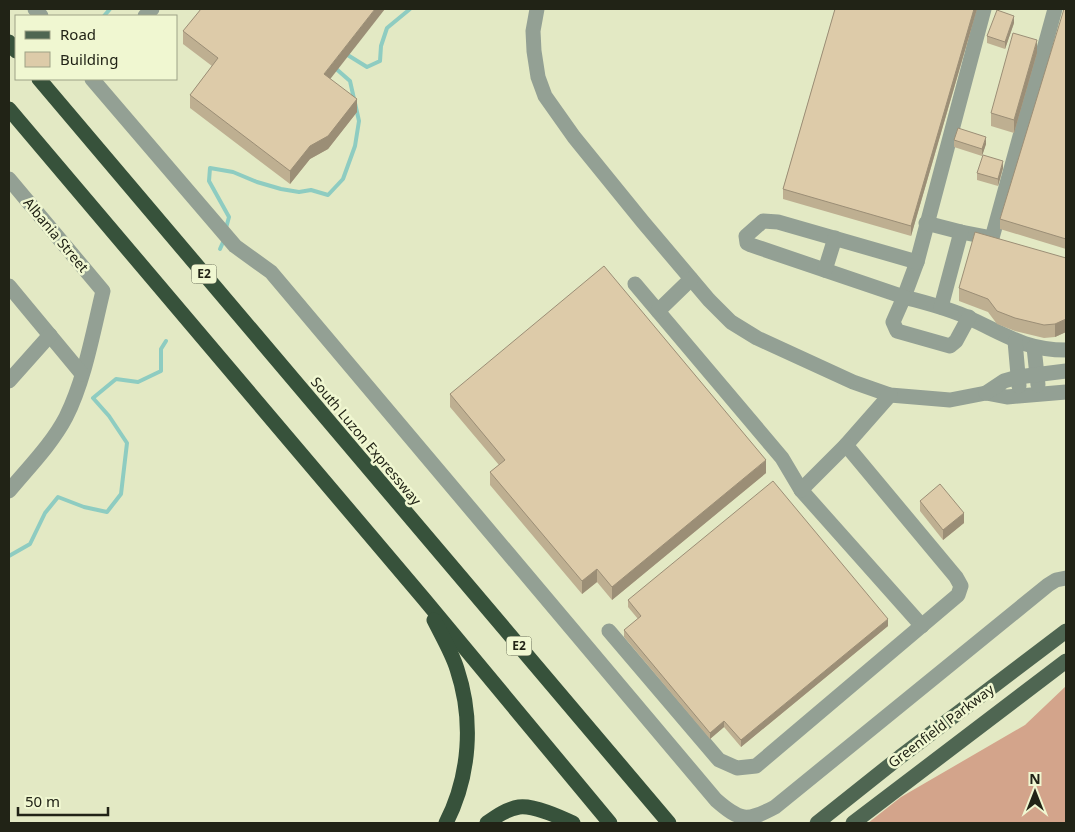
<svg xmlns="http://www.w3.org/2000/svg" width="1075" height="832" font-family="'Noto Sans',sans-serif">
<rect width="100%" height="100%" fill="#e3e9c4"/>
<!-- forest -->
<polygon fill="#d3a48b" points="1066,686 1066,823 868,823 901,797 1025,725"/>
<g fill="none" stroke-linecap="round" stroke-linejoin="round">
<!-- stream -->
<g stroke="#8eccc1" stroke-width="4">
<polyline points="104,16 110,9"/>
<polyline points="346,54 367,67 380,61 381,46 387,28 410,9"/>
<polyline points="226,228 229,217 209,181 210,168 233,172 257,182 281,189 299,192 311,190 328,195 343,179 355,146 359,121 350,81 334,67"/>
<polyline points="220,249 224,240"/>
<polyline points="9,556 30,544 45,513 58,497 84,507 107,512 121,494 127,443 109,416 93,398 116,379 138,382 161,371 161,349 166,341"/>
</g>
<!-- minor -->
<g stroke="#93a094" stroke-width="15">
<polyline points="35,9 41,16"/>
<polyline points="537,9 533,31 534,51 538,77 545,96 574,137 643,222 709,300 731,322 757,338 853,382 890,395 950,400 986,393 1007,397 1066,392"/>
<path d="M984,9l-67,253 -13,35c22,6 44,11 65,21 35,16 56,32 97,32"/>
<polyline points="145,16 152,9"/>
<path d="M92,79l143,167 36,26 445,528c24,21 31,22 59,7l273,-222 8,-5 10,-2"/>
<path d="M9,179l94,112c-10,41 -18,88 -37,126 -14,27 -38,51 -57,74"/>
<polyline points="926,223 961,232 992,238 1055,9"/>
<polyline points="917,262 778,222 763,221 746,236 747,243 751,245 904,297 893,322 897,331 950,346 956,341 969,317"/>
<polyline points="825,270 835,238"/>
<polyline points="635,284 782,458 801,490 922,626"/>
<polyline points="9,286 82,374"/>
<polyline points="941,307 961,232"/>
<polyline points="658,311 691,279"/>
<polyline points="1015,341 1019,386"/>
<polyline points="1034,347 1038,385"/>
<polyline points="9,381 50,335"/>
<polyline points="986,393 1004,381 1018,377 1066,371"/>
<polyline points="801,490 846,445 890,395"/>
<polyline points="609,631 719,760 737,768 756,766 958,595 961,586 956,577 846,445"/>
</g>
<!-- major -->
<g stroke="#4f6652" stroke-width="15">
<polyline points="817,823 900,757 1066,631"/>
<polyline points="853,823 1066,661"/>
</g>
<!-- highway -->
<g stroke="#37523b" stroke-width="15">
<polyline points="9,42 16,51"/>
<polyline points="39,79 669,823"/>
<polyline points="9,109 424,599 610,823"/>
<path d="M434,620c8,16 18,33 23,49 17,51 13,107 -11,154"/>
<path d="M487,823c10,-7 20,-14 32,-16 15,-2 41,10 54,16"/>
</g>
</g>
<!-- wall -->
<g fill="#beaf91">
<polygon points="835,9 977,9 911,236 783,199 783,189"/>
<polygon points="1066,9 1066,249 1000,229 1000,219"/>
<polygon points="1014,23 1005,49 987,43 987,36"/>
<polygon points="183,31 331,79 357,112 328,149 310,159 290,184 190,108 190,95 212,66 183,44"/>
<polygon points="1037,53 1014,133 991,126 991,113"/>
<polygon points="954,140 986,144 982,156 954,147"/>
<polygon points="1003,168 998,186 977,180 977,173"/>
<polygon points="1066,258 1066,332 1055,337 1044,338 1015,331 997,324 988,312 959,301 959,288"/>
<polygon points="450,394 766,473 612,600 597,582 582,594 490,485 490,472 499,465 450,407"/>
<polygon points="920,501 964,523 943,540 920,511"/>
<polygon points="628,600 888,626 741,747 724,727 710,739 624,637 624,630 638,619 628,607"/>
</g>
<!-- shaded-wall -->
<g fill="#9b8e76">
<polygon points="375,9 385,9 324,87 324,74"/>
<polygon points="974,9 977,9 911,236 911,226"/>
<polygon points="1014,16 1014,23 1005,49 1005,42"/>
<polygon points="1037,40 1037,53 1014,133 1014,120"/>
<polygon points="357,99 357,112 328,149 310,159 290,184 290,171 310,146"/>
<polygon points="986,137 986,144 982,156 982,149"/>
<polygon points="1003,161 1003,168 998,186 998,179"/>
<polygon points="1066,319 1066,332 1055,337 1055,324"/>
<polygon points="766,460 766,473 612,600 612,587"/>
<polygon points="964,513 964,523 943,540 943,530"/>
<polygon points="597,569 597,582 582,594 582,581"/>
<polygon points="888,619 888,626 741,747 741,740"/>
<polygon points="724,721 724,727 710,739 710,733"/>
</g>
<!-- building -->
<g fill="#ddcba9" stroke="#9b8e76">
<polygon points="201,9 375,9 324,74 357,99 328,136 310,146 290,171 190,95 218,58 183,31"/>
<polygon points="835,9 974,9 911,226 783,189"/>
<polygon points="1064,9 1066,9 1066,239 1000,219"/>
<polygon points="997,10 1014,16 1005,42 987,36"/>
<polygon points="1013,33 1037,40 1014,120 991,113"/>
<polygon points="958,128 986,137 982,149 954,140"/>
<polygon points="983,155 1003,161 998,179 977,173"/>
<polygon points="975,232 1066,258 1066,319 1055,324 1044,325 1015,318 997,311 988,299 959,288"/>
<polygon points="604,266 766,460 612,587 597,569 582,581 490,472 505,460 450,394"/>
<polygon points="773,481 888,619 741,740 724,721 710,733 624,630 641,616 628,600"/>
<polygon points="940,484 964,513 943,530 920,501"/>
</g>
<g text-anchor="middle" stroke-width="5" stroke-linejoin="round" paint-order="stroke">
<!-- shield labels -->
<g fill="#f0f7d1" stroke="#5f634e" stroke-width="1">
<rect x="191.5" y="264.5" width="25" height="19" rx="4"/>
<rect x="506.5" y="636.5" width="25" height="19" rx="4"/>
</g>
<g font-size="12" font-weight="bold" fill="#212316">
<text x="204" y="278">E2</text>
<text x="519" y="650">E2</text>
</g>
<!-- street labels -->
<g font-size="14" fill="#212316" stroke="#f0f7d1">
<text transform="translate(56 235) rotate(50)" y="5">Albania Street</text>
<text transform="translate(366 441) rotate(50)" y="5">South Luzon Expressway</text>
<text transform="translate(941 726) rotate(-37)" y="5">Greenfield Parkway</text>
</g>
</g>
<!-- border -->
<rect width="1075" height="832" fill="none" stroke="#212316" stroke-width="20"/>
<!-- legend -->
<rect x="15" y="15" width="162" height="65" fill="#f0f7d1" stroke="#9da286"/>
<rect x="25" y="31" width="25" height="8" fill="#4f6652" stroke="#9da286"/>
<text x="60" y="40" font-size="15" fill="#212316">Road</text>
<rect x="25" y="52" width="25" height="15" fill="#ddcba9" stroke="#9da286"/>
<text x="60" y="65" font-size="15" fill="#212316">Building</text>
<!-- north arrow -->
<g transform="translate(1035 792)" stroke="#f0f7d1" stroke-width="4" paint-order="stroke">
<path d="M0-4L9 19L0 12L-9 19Z" fill="#212316"/>
<text y="-8" font-size="14" font-weight="bold" text-anchor="middle" fill="#212316">N</text>
</g>
<!-- scale -->
<path d="M18 807v8h90v-8" fill="none" stroke="#212316" stroke-width="2.5"/>
<text x="25" y="807" font-size="15" fill="#212316" stroke="#f0f7d1" stroke-width="4" paint-order="stroke">50 m</text>
</svg>
